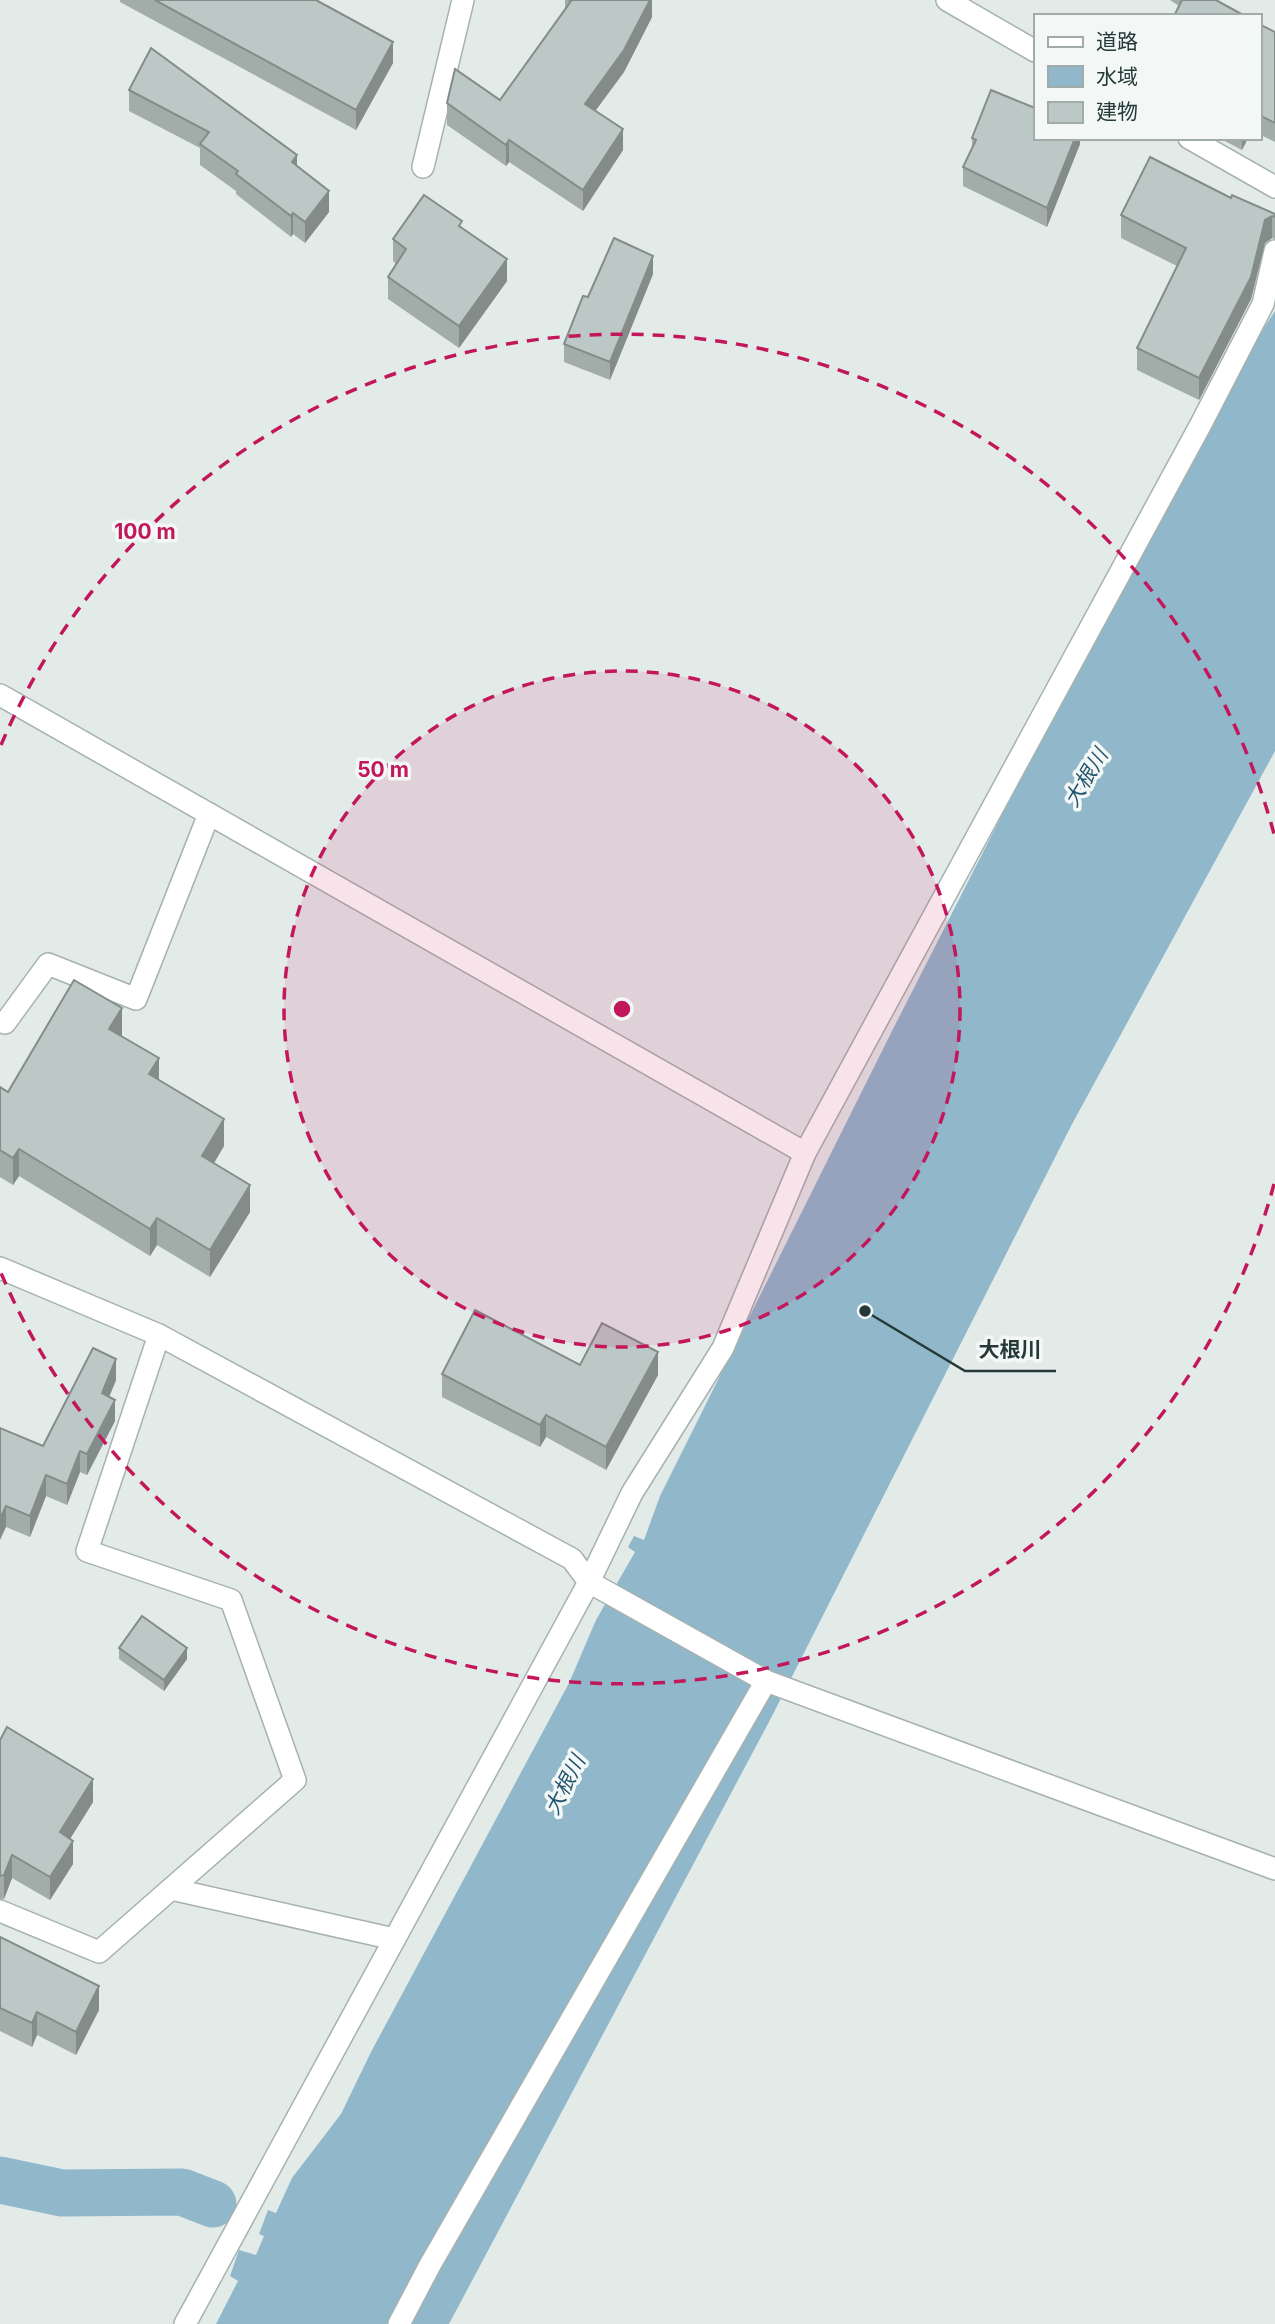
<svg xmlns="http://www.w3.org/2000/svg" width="1275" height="2324" font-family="Inter,'Noto Sans JP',sans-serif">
<rect width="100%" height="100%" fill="#e3ebe9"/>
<!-- water -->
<polygon fill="#91b7ca" points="1275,311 1275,751 1071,1126 771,1718 449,2324 216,2324 238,2281 230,2276 239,2250 256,2255 264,2236 259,2234 268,2210 276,2213 292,2178 341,2114 371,2052 569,1683 596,1620 635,1552 628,1547 634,1536 644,1540 660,1496 891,1033 1201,424"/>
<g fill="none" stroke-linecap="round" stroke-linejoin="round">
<!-- canal -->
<polyline stroke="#91b7ca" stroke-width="47" points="0,2180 62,2193 182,2192 213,2204"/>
<defs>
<g id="minor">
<polyline points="947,0 1035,51"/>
<polyline points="1189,138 1275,187"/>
<polyline points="423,167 463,0"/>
<polyline points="0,695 805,1153"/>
<polyline points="5,1023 48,964 136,999 209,814"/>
<polyline points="0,1268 159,1335 572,1559 589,1582 766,1681 1275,1869"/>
<polyline points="171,1889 394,1939"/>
<polyline points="0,1911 99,1952 295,1780 231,1600 87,1551 159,1335"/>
<polyline points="185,2324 589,1582 632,1493 723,1348 805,1153 1201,424 1263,304 1275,251"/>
<polyline points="399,2324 430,2265 766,1681"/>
</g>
</defs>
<!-- minor casing -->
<use href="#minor" stroke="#a6b2b0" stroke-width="24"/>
<!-- minor -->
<use href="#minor" stroke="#fff" stroke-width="21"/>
</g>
<!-- wall -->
<g fill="#a2aca9">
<polygon points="120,0 316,0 393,63 356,130 120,2"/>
<polygon points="565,0 652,0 652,17 624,72 595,111 623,150 583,211 509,162 506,166 447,125 447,103 500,100 565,10"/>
<polygon points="1170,0 1216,0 1179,6"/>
<polygon points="1259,24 1275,32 1275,142 1259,134"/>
<polygon points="129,90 297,166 329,212 305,243 293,234 291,237 236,194 236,191 200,165 200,148 129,111"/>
<polygon points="972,138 1080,138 1080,144 1047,227 963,186 963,167 972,148"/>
<polygon points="1219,138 1248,138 1242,150"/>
<polygon points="1231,198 1275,214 1275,239 1272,238 1265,243 1251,299 1199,400 1137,370 1137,348 1177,266 1121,238 1121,215"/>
<polygon points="462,229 507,281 459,348 388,299 388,277 396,264 393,261 393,239"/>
<polygon points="653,274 610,380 564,362 564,344 588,297"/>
<polygon points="121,1036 159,1079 224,1146 214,1163 250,1212 210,1277 157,1245 150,1256 19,1176 13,1185 0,1177 0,1087 8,1092"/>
<polygon points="580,1365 658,1375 606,1470 546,1437 540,1447 442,1397 442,1374"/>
<polygon points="116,1380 109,1397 115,1421 87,1475 80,1472 67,1505 46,1496 30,1537 6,1527 0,1428 43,1446"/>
<polygon points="119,1648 187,1659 164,1691 119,1659"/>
<polygon points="0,1740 93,1802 70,1839 73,1864 50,1900 12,1878 4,1899 0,1899"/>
<polygon points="0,1937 99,2010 76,2055 37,2035 32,2047 0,2031"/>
</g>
<!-- shaded-wall -->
<g fill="#848c8a">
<polygon points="650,0 652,0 652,17 624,72 585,125 585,104"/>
<polygon points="393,42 393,63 356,130 356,110"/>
<polygon points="623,129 623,150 583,211 583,190"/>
<polygon points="1075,138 1080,138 1080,144 1047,227 1047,208"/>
<polygon points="1242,138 1248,138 1242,150"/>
<polygon points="509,140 509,162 506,166 506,145"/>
<polygon points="297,155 297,176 292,162"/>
<polygon points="329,191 329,212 305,243 305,222"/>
<polygon points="293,213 293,234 291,237 291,216"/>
<polygon points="1272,216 1272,238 1265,243 1251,299 1199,400 1199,378 1265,220"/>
<polygon points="653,256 653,274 610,380 610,362"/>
<polygon points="507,259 507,281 459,348 459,326"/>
<polygon points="122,1008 122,1035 109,1056 109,1029"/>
<polygon points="159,1058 159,1085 149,1074"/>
<polygon points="224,1119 224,1146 202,1183 202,1156"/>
<polygon points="19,1149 19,1176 13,1185 13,1158"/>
<polygon points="250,1185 250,1212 210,1277 210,1250"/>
<polygon points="157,1218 157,1245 150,1256 150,1229"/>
<polygon points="658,1352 658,1375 606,1470 606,1447"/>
<polygon points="116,1359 116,1380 102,1414 102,1393"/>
<polygon points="115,1400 115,1421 87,1475 87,1454"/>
<polygon points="546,1415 546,1437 540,1447 540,1425"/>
<polygon points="80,1451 80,1472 67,1505 67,1484"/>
<polygon points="46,1475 46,1496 30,1537 30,1516"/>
<polygon points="6,1506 6,1527 0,1540 0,1519"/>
<polygon points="187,1648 187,1659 164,1691 164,1680"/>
<polygon points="93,1779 93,1802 60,1855 60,1832"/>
<polygon points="73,1841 73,1864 50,1900 50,1877"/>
<polygon points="12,1855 12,1878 4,1899 4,1875"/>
<polygon points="99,1986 99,2010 76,2055 76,2032"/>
<polygon points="37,2012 37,2035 32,2047 32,2023"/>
</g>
<!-- building -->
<g fill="#bcc8c5" stroke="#848c8a" stroke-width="2">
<polygon points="155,0 316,0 393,42 356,110"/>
<polygon points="569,0 650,0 624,50 585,104 623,129 583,190 509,140 506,145 447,103 455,69 500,100 571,1"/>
<polygon points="1182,0 1216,0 1245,16 1174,16"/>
<polygon points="1259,24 1275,32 1275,123 1259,115"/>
<polygon points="151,48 297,155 292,162 329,191 305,222 293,213 291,216 236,174 238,171 200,144 209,132 129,90"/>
<polygon points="991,90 1035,108 1035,138 1075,138 1047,208 963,167 976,140 972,138"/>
<polygon points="1150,157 1231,198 1232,195 1275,214 1275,217 1272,216 1265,220 1251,277 1199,378 1137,348 1186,248 1121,215"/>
<polygon points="424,195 462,221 459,226 507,259 459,326 388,277 406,249 393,239"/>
<polygon points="614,238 653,256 610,362 564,344 583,296 588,297"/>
<polygon points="74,980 122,1008 109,1029 159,1058 149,1074 224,1119 202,1156 250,1185 210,1250 157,1218 150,1229 19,1149 13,1158 0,1150 0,1087 8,1092"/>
<polygon points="475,1310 580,1365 602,1323 658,1352 606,1447 546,1415 540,1425 442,1374"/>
<polygon points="93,1348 116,1359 102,1393 115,1400 87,1454 80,1451 67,1484 46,1475 30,1516 6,1506 0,1519 0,1428 43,1446"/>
<polygon points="142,1616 187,1648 164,1680 119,1648"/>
<polygon points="7,1727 93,1779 60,1832 73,1841 50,1877 12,1855 4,1875 0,1876 0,1740"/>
<polygon points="0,1937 99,1986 76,2032 37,2012 32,2023 0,2008"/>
</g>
<!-- distance rings -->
<circle cx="622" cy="1009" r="338" fill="#c2185b" fill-opacity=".12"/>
<g fill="none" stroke="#c2185b" stroke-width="3.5" stroke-dasharray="12 9">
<circle cx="622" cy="1009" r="338"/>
<path d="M1274 1184A675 675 0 0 1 1 1273M1 745A675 675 0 0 1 1274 834"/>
</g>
<g text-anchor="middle" stroke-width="7" stroke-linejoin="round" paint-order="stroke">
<!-- water labels -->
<g font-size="21" font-style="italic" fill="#255670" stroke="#f3f8f6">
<text transform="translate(1086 778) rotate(-59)" y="7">大根川</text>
<text transform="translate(565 1785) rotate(-63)" y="7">大根川</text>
</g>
</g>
<circle cx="622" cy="1009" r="10" fill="#c2185b" stroke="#f3f8f6" stroke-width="3.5"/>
<g font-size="21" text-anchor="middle" font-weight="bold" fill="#c2185b" stroke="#f3f8f6" stroke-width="7" stroke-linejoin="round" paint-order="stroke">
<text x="145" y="539">100 m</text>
<text x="383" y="777">50 m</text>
</g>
<!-- callouts -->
<path fill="none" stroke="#253a38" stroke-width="2.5" d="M865 1311L965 1371H1056"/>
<circle fill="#253a38" stroke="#f3f8f6" stroke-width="2.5" cx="865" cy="1311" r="7"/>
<g font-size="21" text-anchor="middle" font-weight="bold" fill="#253a38" stroke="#f3f8f6" stroke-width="7" stroke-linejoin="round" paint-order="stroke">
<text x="1010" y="1357">大根川</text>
</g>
<!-- legend -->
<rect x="1034" y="14" width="228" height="126" fill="#f3f8f6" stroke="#a1acaa" stroke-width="2"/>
<rect x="1048" y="37" width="35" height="10" fill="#ffffff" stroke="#a1acaa" stroke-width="2"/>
<text x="1096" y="49" font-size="21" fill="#253a38">道路</text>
<rect x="1048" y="66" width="35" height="21" fill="#91b7ca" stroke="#a1acaa" stroke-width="2"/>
<text x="1096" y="84" font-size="21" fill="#253a38">水域</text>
<rect x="1048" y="102" width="35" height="21" fill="#bcc8c5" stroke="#a1acaa" stroke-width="2"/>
<text x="1096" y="119" font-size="21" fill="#253a38">建物</text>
</svg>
